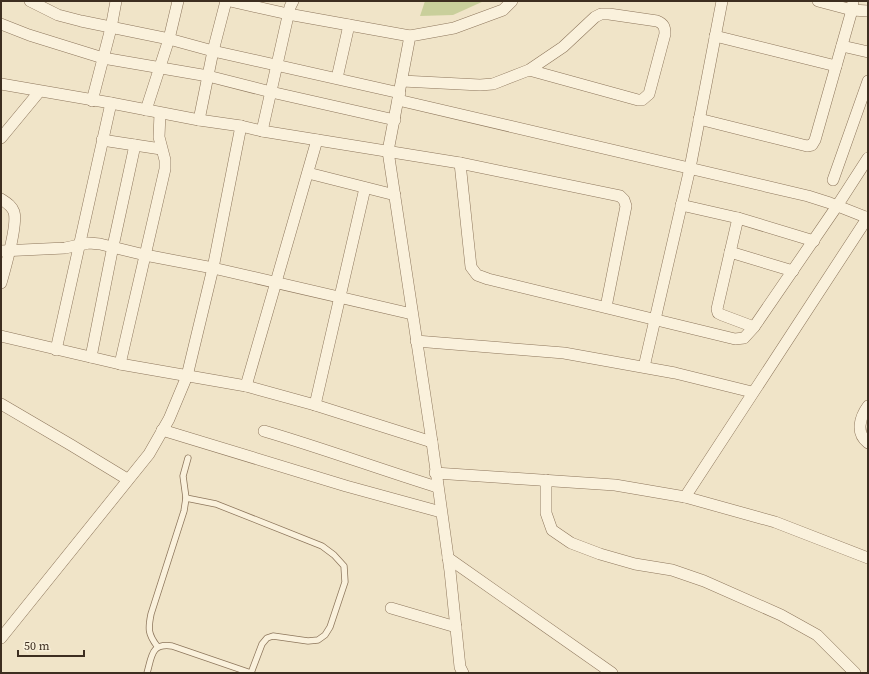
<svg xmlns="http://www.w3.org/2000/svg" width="869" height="674" font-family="'Source Serif 4',serif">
<rect width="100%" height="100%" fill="#f0e4c8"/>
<!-- green -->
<polygon fill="#c9cf9b" points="425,1 484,1 453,15 420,16"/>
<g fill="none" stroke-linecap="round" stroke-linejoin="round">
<defs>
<g id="service">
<polyline points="186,498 216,504 322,546 334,555 344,566 345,582 330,627 325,635 318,640 308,641 273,636 267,638 262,644 251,673"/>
<path d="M157,646c-9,-12 -9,-17 -6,-32l33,-103 2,-13 -3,-22 5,-18"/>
<path d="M147,673c5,-17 4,-30 25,-27l79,27"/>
</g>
<g id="minor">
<polyline points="30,1 58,15 81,21 169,39 213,51 400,93"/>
<polyline points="230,1 288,14 410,36"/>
<polyline points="818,1 852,10 868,11"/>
<polyline points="1,24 29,35 103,58 208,76 271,92 395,120"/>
<polyline points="715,36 836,66"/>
<polyline points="842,46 868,52"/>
<polyline points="337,78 349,25"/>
<path d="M402,81l78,4 13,-1 36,-14 34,-23 32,-30 6,-3h8l48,7c7,3 8,6 8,13l-16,60 -7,6h-4l-109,-30"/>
<polyline points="1,84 111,103 199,120 241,126 262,131 460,163 620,196 624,200 626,206 606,307"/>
<polyline points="398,100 808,196 830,203 868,218"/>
<polyline points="92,101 111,28 116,1"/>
<polyline points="146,110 169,39 178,1"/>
<polyline points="699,119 807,146 812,145 815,140 852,10 853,1"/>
<polyline points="199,120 213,51 226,1"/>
<polyline points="262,131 290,7 293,1"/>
<polyline points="1,138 39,92"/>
<polyline points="102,140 161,149"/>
<polyline points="460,163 471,267 477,275 488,279 735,339 744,338 754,327 837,206 868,158"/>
<polyline points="308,173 395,195"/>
<polyline points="833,180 868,81"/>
<path d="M1,199c6,4 11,7 13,13 4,13 -9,57 -13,71"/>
<polyline points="681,205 738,218 814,241"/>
<polyline points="738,218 717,309 718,313 722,315 754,327"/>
<polyline points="1,251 65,248 89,243 100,244 145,255 213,268 412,314"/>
<polyline points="730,252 793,271"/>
<polyline points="1,336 120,364 246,386 315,405 432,442"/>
<polyline points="416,341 564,353 675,373 752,392"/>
<polyline points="56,350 111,103"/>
<polyline points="91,357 112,251 135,145"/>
<polyline points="120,364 165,169 165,160 159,137 160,113"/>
<polyline points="644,367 690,168 722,1"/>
<polyline points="246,386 317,140"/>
<polyline points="1,404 71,445 127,479"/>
<polyline points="315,405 365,188"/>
<path d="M868,406c-8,11 -13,27 0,37"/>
<polyline points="162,430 346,486 441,512"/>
<path d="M264,431c58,17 115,38 173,56"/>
<polyline points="435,473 615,485 685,497 775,522 868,558"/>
<polyline points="546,480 546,513 552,530 571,543 600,554 635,564 672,570 704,581 781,615 817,635 855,673"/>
<polyline points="685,497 868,217"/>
<polyline points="448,558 612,673"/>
<polyline points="391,608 456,627"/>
<polyline points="1,638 149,454 169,419 187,376 213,268 241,126"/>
<polyline points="463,673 460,667 450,571 432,442 388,151 410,36 454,28 503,10 512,1"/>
</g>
</defs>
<!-- service casing -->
<use href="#service" stroke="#8d765c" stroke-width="7"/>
<!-- minor casing -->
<use href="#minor" stroke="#8d765c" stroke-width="12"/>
<!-- service -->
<use href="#service" stroke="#faf1dc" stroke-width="5.5"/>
<!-- minor -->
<use href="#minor" stroke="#faf1dc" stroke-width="11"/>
</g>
<!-- border -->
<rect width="869" height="674" fill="none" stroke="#3d2e20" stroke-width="4"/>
<!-- scale -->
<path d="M18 650v6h66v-6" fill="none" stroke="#3d2e20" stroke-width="2"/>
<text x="24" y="650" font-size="12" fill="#3d2e20" stroke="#f7eed8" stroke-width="3" paint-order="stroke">50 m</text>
</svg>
